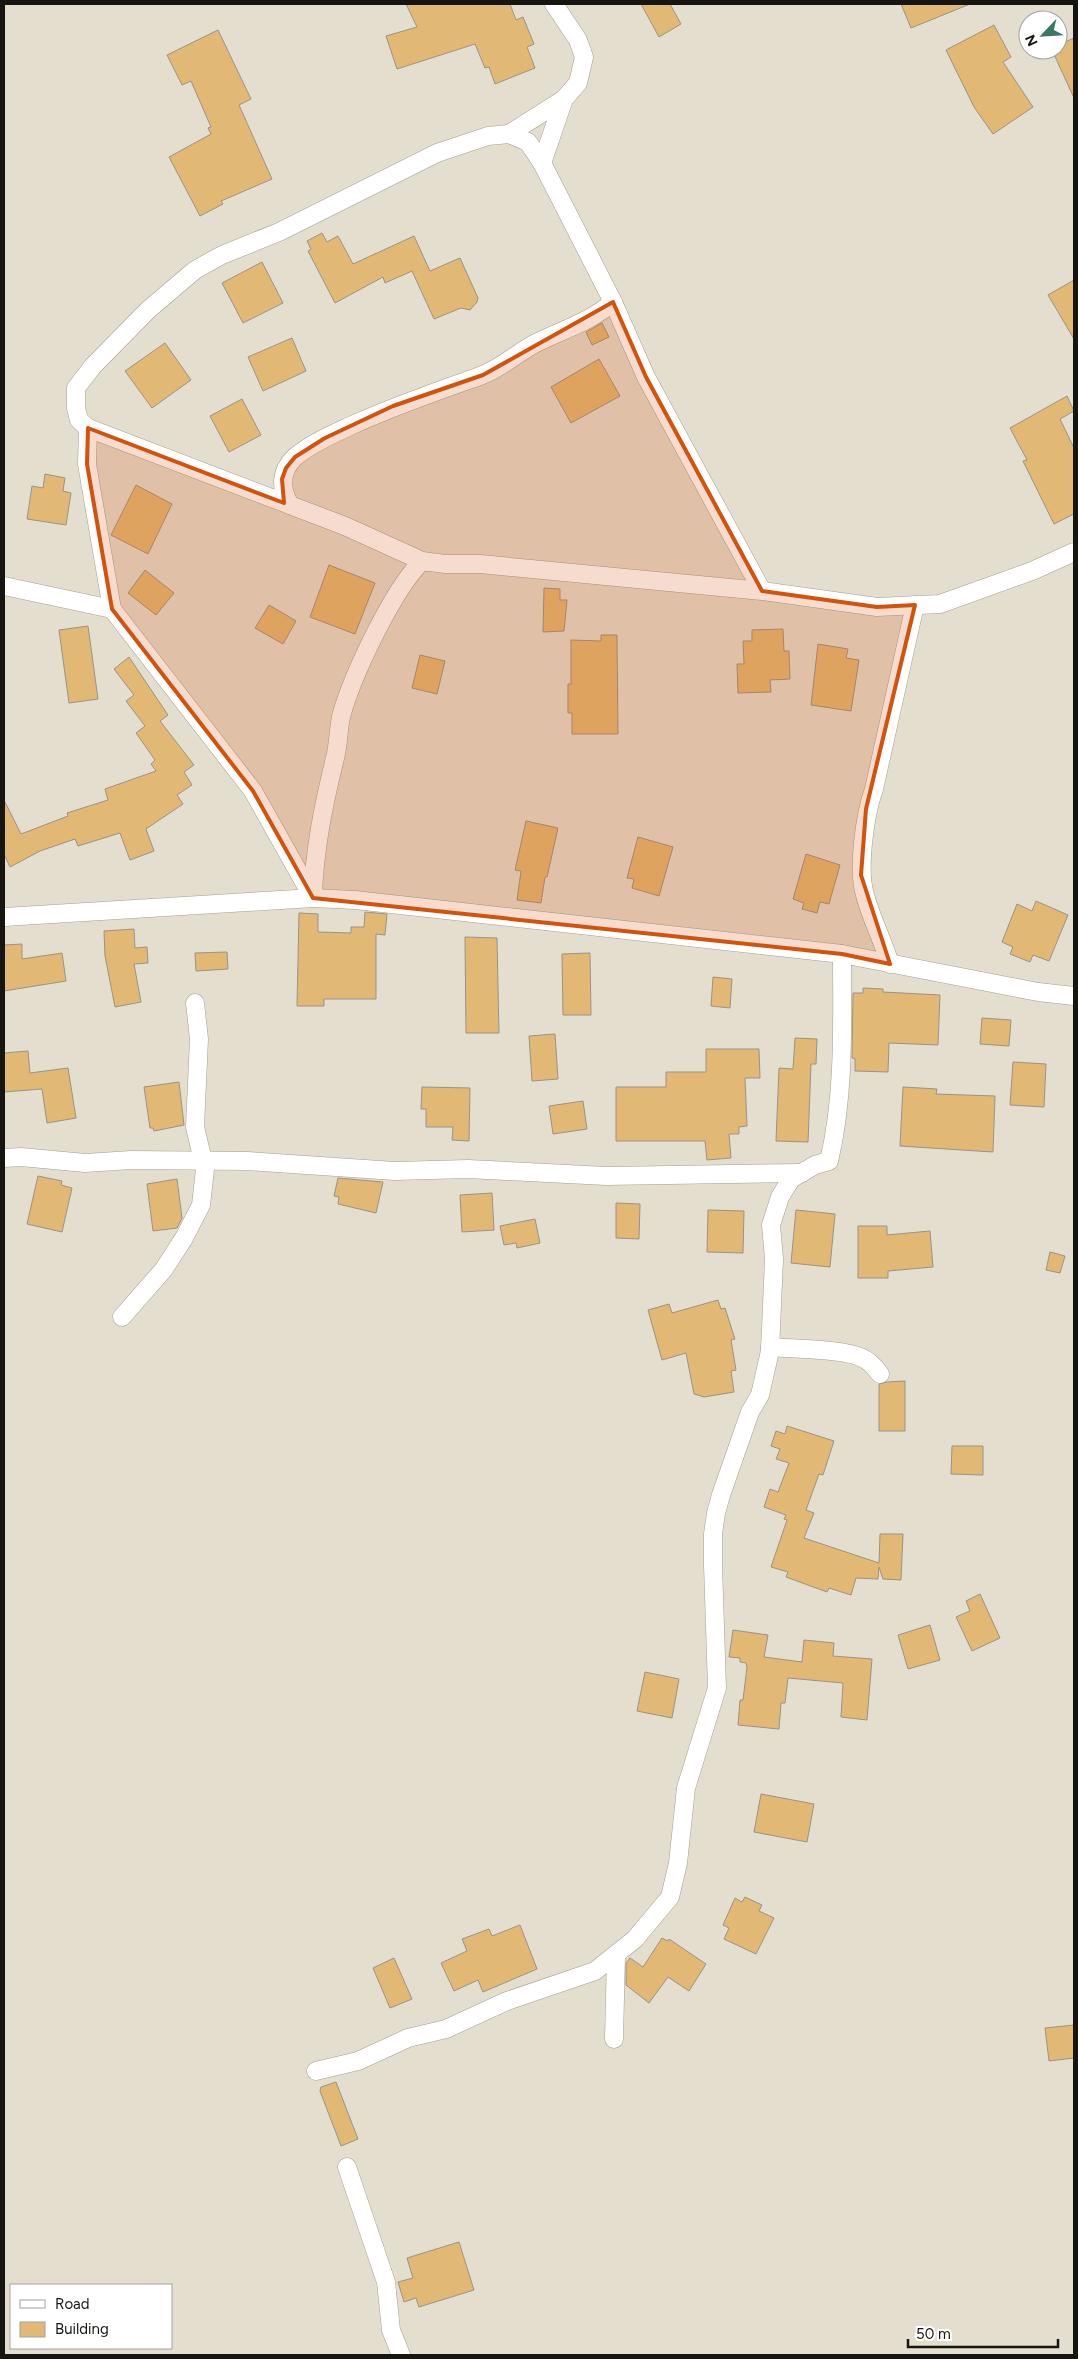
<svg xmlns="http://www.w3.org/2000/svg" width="1078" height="2359" font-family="Figtree,sans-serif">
<rect width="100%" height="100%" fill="#e4decf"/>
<!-- building -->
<g fill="#e2b875" stroke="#9b9286">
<polygon points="406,4 510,4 516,20 523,17 534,44 527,47 535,68 495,84 489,67 485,68 475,44 397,69 386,36 417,27"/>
<polygon points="641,4 670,4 681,24 659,37"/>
<polygon points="901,4 970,4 911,28"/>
<polygon points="994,25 1011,57 1003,62 1033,107 993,134 974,107 946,50"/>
<polygon points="218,30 251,99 239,105 272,179 221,201 223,204 200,216 169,157 211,134 208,128 211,127 191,81 182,85 167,55"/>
<polygon points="1074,38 1074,98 1052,50 1058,50 1058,45"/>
<polygon points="322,233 327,242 338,236 353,264 414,236 430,271 460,258 478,298 477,302 470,310 461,308 434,319 412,271 385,283 383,277 335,303 308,251 311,249 307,241"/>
<polygon points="262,262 283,303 243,323 222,283"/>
<polygon points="1074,280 1074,339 1048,295"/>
<polygon points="602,323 609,337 592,345 586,332"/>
<polygon points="292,338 306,371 263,391 248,357"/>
<polygon points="165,343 191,380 152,408 125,371"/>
<polygon points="599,359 620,396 571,423 551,387"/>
<polygon points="1067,396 1074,411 1060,419 1074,448 1074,514 1054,524 1023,461 1027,460 1010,428"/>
<polygon points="242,399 261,435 229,452 210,416"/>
<polygon points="45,474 65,478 63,491 71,493 66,525 27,519 32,486 43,488"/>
<polygon points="136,485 172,504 148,554 111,535"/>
<polygon points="329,565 375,583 355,634 310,617"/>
<polygon points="145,570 174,593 156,615 128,593"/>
<polygon points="544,588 560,589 560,600 567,600 564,631 543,632"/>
<polygon points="269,605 296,621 283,644 255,628"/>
<polygon points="88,626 98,699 69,703 59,630"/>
<polygon points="783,629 784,651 789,651 790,679 770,680 771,692 738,693 737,664 744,664 743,641 752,641 752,630"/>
<polygon points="601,635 617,635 618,734 572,734 572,713 568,713 568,684 571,684 571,640 601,641"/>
<polygon points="818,644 848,649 846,658 859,660 851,711 811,705"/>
<polygon points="420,655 445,661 437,694 412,688"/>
<polygon points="129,657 168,715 160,721 194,765 184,772 192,785 177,795 183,804 146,829 154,851 130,860 120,833 78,846 75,839 40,851 10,867 4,854 4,800 21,834 68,816 67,813 108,800 105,789 156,771 151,764 155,760 136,733 145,726 126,701 134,695 114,669"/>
<polygon points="526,821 558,828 547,877 545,877 541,903 517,900 521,871 515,870"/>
<polygon points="638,837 673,847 659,896 632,888 634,879 627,878"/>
<polygon points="806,854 840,865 829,904 820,902 817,913 802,909 804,903 793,899"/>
<polygon points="1036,901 1068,915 1049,961 1033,955 1030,962 1010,954 1013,947 1002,942 1017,904 1032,911"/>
<polygon points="365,912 387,914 385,935 376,934 376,999 324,999 324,1006 297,1006 299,913 318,914 318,932 351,933 351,927 364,927"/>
<polygon points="134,929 135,948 147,947 148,963 134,964 141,1002 115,1007 105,956 104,931"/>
<polygon points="465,937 497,938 499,1033 466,1033"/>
<polygon points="22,944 22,959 62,953 66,981 4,991 4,945"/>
<polygon points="227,952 228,969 196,971 195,953"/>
<polygon points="590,953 591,1015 563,1015 562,954"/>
<polygon points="713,977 732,979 730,1008 711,1006"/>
<polygon points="863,988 883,989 883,992 940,995 938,1045 889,1043 888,1072 855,1071 855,1059 852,1058 853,993 863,993"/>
<polygon points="982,1018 1011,1020 1009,1046 980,1044"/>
<polygon points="555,1034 558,1079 532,1081 529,1036"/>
<polygon points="795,1038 817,1039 816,1064 811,1064 808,1142 776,1141 779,1068 793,1069"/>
<polygon points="706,1049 759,1049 760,1078 745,1078 747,1126 739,1127 739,1134 729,1134 731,1158 707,1160 705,1141 616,1141 616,1087 666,1087 666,1072 706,1072"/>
<polygon points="28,1051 30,1073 68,1068 76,1118 47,1123 42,1089 4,1092 4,1053"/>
<polygon points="1013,1062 1046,1064 1044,1107 1010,1105"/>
<polygon points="179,1082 184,1125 154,1131 153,1128 150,1128 144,1087"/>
<polygon points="422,1087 470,1088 469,1141 452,1140 453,1127 426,1127 426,1109 421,1109"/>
<polygon points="903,1087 937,1089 936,1094 995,1096 993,1152 900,1146"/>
<polygon points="583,1101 587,1129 553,1134 549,1106"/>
<polygon points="38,1176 62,1181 61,1185 72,1188 62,1232 27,1224"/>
<polygon points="338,1178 383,1182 376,1213 338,1204 339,1197 334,1196"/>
<polygon points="177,1179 182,1218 177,1228 153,1231 147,1184"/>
<polygon points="492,1193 494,1230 462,1232 460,1195"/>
<polygon points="616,1203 640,1204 639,1239 616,1238"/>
<polygon points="708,1210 744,1211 743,1253 707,1252"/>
<polygon points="796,1210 835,1214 830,1267 791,1263"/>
<polygon points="535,1219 540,1243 517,1248 516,1243 504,1245 500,1226"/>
<polygon points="858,1226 887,1226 887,1235 930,1231 933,1267 888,1271 888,1278 858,1278"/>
<polygon points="1050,1252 1065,1256 1060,1273 1046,1270"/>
<polygon points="718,1300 721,1309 725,1308 735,1339 731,1340 736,1370 731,1371 734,1392 704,1397 694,1394 686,1353 662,1360 648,1310 669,1304 672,1313"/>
<polygon points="905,1381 905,1431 879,1431 879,1384 887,1382"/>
<polygon points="787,1426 834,1441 823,1475 819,1474 806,1510 814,1513 804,1538 879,1563 880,1534 903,1534 901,1580 883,1579 879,1567 878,1579 856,1578 851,1595 829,1588 827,1592 786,1577 788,1572 771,1567 787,1520 784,1519 786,1515 764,1507 770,1489 778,1492 789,1463 776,1459 780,1449 771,1446 776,1431 785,1434"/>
<polygon points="952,1446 983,1446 983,1475 951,1474"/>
<polygon points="980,1594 1000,1638 972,1651 956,1617 970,1611 966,1601"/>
<polygon points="930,1625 940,1660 908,1669 898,1635"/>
<polygon points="733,1630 768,1635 764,1657 802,1662 804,1640 834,1643 833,1656 872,1659 867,1720 841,1717 843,1683 788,1678 785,1703 781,1703 779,1729 738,1725 740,1700 743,1700 747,1667 746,1663 740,1662 740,1658 729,1657"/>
<polygon points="645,1672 679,1679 672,1718 637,1711"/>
<polygon points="761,1794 814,1804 807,1842 754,1832"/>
<polygon points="745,1897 762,1905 759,1911 774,1918 756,1954 724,1939 729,1928 723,1925 735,1898 742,1902"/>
<polygon points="520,1925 537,1969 483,1992 478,1980 454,1991 441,1963 467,1951 462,1939 489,1929 492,1936"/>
<polygon points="662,1938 668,1941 669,1939 706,1964 689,1991 668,1977 649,2003 626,1985 626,1963 630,1958 643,1967"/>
<polygon points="394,1958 412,1999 390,2008 373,1968"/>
<polygon points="1074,2025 1074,2058 1049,2061 1045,2028"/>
<polygon points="336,2082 358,2139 341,2146 320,2091 321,2087"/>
<polygon points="459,2242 474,2290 419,2307 416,2298 404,2302 398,2282 413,2278 407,2258"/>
</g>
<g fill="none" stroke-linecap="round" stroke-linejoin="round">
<defs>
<g id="minor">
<polyline points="509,134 564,99"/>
<polyline points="542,163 564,99 578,83 584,57 578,40 554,4"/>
<polyline points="88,428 87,464 112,609"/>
<path d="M290,505c-10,-17 -10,-34 5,-48 15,-13 36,-22 53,-30 43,-20 87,-35 132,-51 20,-7 37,-23 56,-33 26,-13 54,-21 77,-41"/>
<polyline points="4,586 112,609 253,791 313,898"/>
<polyline points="762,591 646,377 613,302 542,163 528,142 509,134 488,136 437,153 279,232 222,255 195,270 148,310 93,366 76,388 76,408 79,420 88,428 345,526 422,561 445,564 480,564 762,591 877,607 940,604 1032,571 1074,552"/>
<path d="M313,897c1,-47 11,-94 22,-139 4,-15 3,-31 7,-45 12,-41 51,-123 80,-152"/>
<polyline points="4,917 313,898 355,900 842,954 1038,992 1074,996"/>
<path d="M890,964c-7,-23 -19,-46 -25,-69 -8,-26 0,-81 9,-106l41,-184"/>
<polyline points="4,1158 21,1157 85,1163 131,1160 247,1161 395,1171 468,1169 606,1176 802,1173"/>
<polyline points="122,1317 164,1269 184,1238 201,1205 205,1169 195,1127 199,1039 195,1003"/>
<path d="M770,1347c22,2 73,2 90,10 8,3 15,10 20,17"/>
<polyline points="614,2039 616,1955"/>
<path d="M316,2071l42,-10 50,-23 38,-9 61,-28 88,-30 40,-32 35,-42 8,-34 8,-75 31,-100 -4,-123v-31l3,-21 5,-18 29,-83 10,-17 10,-44 4,-92 -3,-34 9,-28 11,-18 24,-14 14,-4c16,-67 13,-139 13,-207"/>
<polyline points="347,2167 386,2282 391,2330 401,2355"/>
</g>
</defs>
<!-- minor casing -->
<use href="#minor" stroke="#a49e91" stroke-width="19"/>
<!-- minor -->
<use href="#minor" stroke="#fff" stroke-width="18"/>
</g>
<!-- marked area -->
<path fill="#d3520c" fill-opacity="0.2" stroke="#d3520c" stroke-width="4" stroke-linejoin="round" d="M613,302l33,75 116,214 115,16 38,-2 -49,204 -5,66 29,89 -48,-10 -529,-56 -60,-107 -141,-182 -25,-145 1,-36 196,75 -2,-24 4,-11 9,-11 30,-19 68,-32 90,-31z"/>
<!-- border -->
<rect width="1078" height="2359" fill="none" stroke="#171510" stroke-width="10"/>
<!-- legend -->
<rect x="10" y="2284" width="162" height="65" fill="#ffffff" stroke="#a2a19f"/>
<rect x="20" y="2300" width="25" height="8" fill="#ffffff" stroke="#a2a19f"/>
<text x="55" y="2309" font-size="15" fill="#171510">Road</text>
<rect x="20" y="2322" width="25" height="15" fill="#e2b875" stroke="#a2a19f"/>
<text x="55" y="2334" font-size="15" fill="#171510">Building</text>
<!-- north arrow -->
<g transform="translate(1043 35) rotate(245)"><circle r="24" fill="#ffffff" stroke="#a2a19f"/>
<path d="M0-4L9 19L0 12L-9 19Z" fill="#3a7865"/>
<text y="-8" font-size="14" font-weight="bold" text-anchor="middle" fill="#171510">N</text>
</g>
<!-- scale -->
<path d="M908 2339v8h150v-8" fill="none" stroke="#171510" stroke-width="2.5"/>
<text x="916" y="2339" font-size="15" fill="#171510" stroke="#ffffff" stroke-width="4" paint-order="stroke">50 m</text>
</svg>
